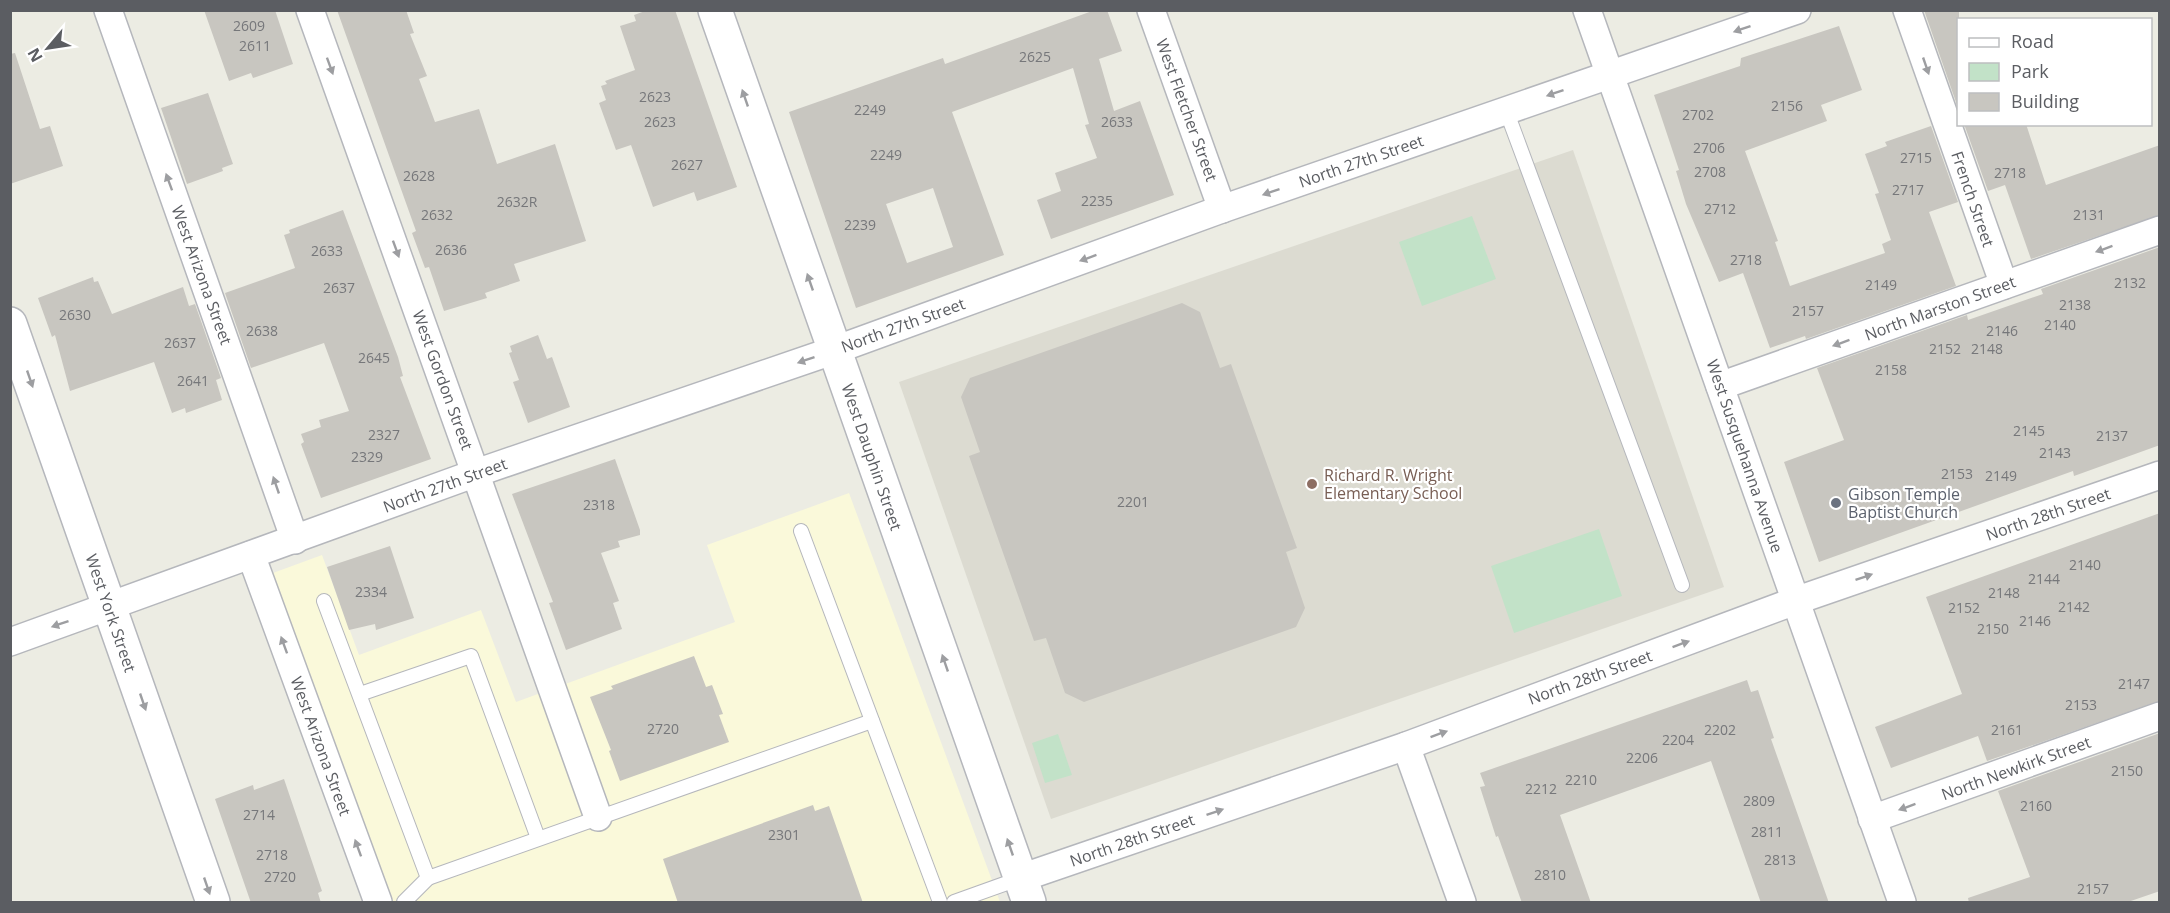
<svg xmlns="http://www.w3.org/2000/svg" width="2170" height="913" font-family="'Open Sans',sans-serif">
<rect width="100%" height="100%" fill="#ecece3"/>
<!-- commercial -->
<polygon fill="#faf9da" points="849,493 1000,902 382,902 262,577 322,555 359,655 481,610 516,702 735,622 707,545"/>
<!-- education -->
<polygon fill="#dcdbd1" points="1573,150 1724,587 1051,819 899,382"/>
<!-- green -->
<g fill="#c2e2c8">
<polygon points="1472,216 1496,279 1422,306 1399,242"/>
<polygon points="1599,529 1622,596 1514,633 1491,566"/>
<polygon points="1058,734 1072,775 1045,783 1032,743"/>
</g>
<!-- building -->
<g fill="#c8c6c0" fill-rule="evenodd">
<polygon points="204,10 275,10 293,64 253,78 251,73 229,81"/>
<polygon points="337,10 406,10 414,33 410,34 427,76 419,79 435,122 479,109 497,164 555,144 586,241 514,264 520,281 485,293 487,298 444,311 429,267 425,268 412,233 416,231"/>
<polygon points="648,10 675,10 737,187 697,201 694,192 653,207 631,145 616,150 599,103 606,100 601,86 607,84 605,81 635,70 620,26 636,21 634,15"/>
<path d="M1095,10h12l15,41 -23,8 15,52 26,-10 34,94 -123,44 -14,-39 24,-9 -6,-18 42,-15 -12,-33 4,-1 -16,-56 -121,44 52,143 -148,53 -67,-196 154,-54 2,6zM933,188l20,59 -46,16 -21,-59z"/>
<polygon points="1924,10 1959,10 1959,104 1957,105"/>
<polygon points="1839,26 1862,90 1821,105 1827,121 1745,151 1778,241 1775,242 1790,286 1885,253 1882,244 1891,240 1875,194 1879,193 1865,154 1887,146 1885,142 1931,126 1958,202 1929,212 1956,286 1806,339 1805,336 1770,348 1743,273 1719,282 1686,204 1676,171 1679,170 1654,95 1740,66 1741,58"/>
<polygon points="15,53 40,129 50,126 63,166 10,184 10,54"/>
<polygon points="208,93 233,164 222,168 223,171 187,184 161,108"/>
<polygon points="1964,124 2026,124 2046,185 2160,145 2160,215 2031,259 2005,185 1988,191"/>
<polygon points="343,210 398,357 403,376 400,377 431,459 321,498 301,444 304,442 301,434 321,427 319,420 349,411 324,343 251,368 225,293 295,268 284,235 290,233 289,230"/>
<polygon points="2160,247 2160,445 2074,476 2073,471 1819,562 1784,462 1844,440 1817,368 1967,315 1968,320 2043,294 2041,289"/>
<polygon points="93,277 94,282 98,281 112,314 183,287 189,306 195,304 221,378 216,380 222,400 186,413 185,408 172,413 154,362 70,391 55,335 52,337 38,298"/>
<polygon points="1182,303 1200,312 1220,368 1231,364 1297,548 1286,552 1305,608 1296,627 1084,702 1065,693 1046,638 1034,641 969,456 980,452 961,397 970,378"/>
<polygon points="538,335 547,359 552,357 570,407 528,423 513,382 519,380 509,353 512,352 510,346"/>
<polygon points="615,459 640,530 640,535 618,541 620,547 601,553 619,601 613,603 622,629 566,650 549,603 553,602 512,494"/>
<polygon points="2160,513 2160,701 1987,761 1978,736 1891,768 1875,727 1962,694 1926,597"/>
<polygon points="390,546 414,618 376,630 375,624 349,630 327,567"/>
<polygon points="694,656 706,687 712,685 723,714 719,715 729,742 620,781 609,751 611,750 590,697 613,689 611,686"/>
<polygon points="1747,680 1751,692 1758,690 1774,738 1771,739 1829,903 1761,903 1711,761 1560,815 1591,903 1522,903 1498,836 1496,837 1480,787 1485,786 1480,773"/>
<polygon points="2160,733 2160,891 2125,903 1969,903 1968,898 2030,877 1998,791"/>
<polygon points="284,779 322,891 318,893 321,903 251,903 215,799 253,785 254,790"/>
<polygon points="813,805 815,811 829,806 863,903 678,903 663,859"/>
</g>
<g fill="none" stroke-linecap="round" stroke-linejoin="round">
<defs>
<g id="service">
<polyline points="1506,110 1682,585"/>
<polyline points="801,531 940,902"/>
<polyline points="324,601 428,878 872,721"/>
<polyline points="360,694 471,656 538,838"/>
<polyline points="404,902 428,878"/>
<polyline points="954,902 1021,878"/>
</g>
<g id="minor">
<polyline points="108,10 295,540"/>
<polyline points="310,10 598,817"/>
<polyline points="1151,10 1222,209"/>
<polyline points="1587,10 1902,902"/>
<polyline points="1907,10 2004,285"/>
<polyline points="1720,386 2160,230"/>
<polyline points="251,555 378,902"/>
<polyline points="10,642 476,473 835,350 1222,209 1797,10"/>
<polyline points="1406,746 1462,902"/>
<polyline points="1872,819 2160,716"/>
<polyline points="1021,878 1406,746 1795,601 2160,475"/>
</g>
<g id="tertiary">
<polyline points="715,10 1029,902"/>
<polyline points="10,324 213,902"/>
</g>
</defs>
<!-- service casing -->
<use href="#service" stroke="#b5b7bc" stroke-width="16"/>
<!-- minor casing -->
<use href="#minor" stroke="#b5b7bc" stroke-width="30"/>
<!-- tertiary casing -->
<use href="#tertiary" stroke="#b5b7bc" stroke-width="36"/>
<!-- service -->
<use href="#service" stroke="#fff" stroke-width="14"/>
<!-- minor -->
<use href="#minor" stroke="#fff" stroke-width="27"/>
<!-- tertiary -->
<use href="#tertiary" stroke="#fff" stroke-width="33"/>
</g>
<!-- one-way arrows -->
<defs><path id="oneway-solid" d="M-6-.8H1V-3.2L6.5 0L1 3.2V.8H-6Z" transform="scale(1.5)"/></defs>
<g fill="#9d9ea1">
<use href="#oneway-solid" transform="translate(1742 29) rotate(161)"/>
<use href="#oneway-solid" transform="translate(330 66) rotate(70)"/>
<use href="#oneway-solid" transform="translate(1926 66) rotate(71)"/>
<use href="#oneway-solid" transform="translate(1555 93) rotate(161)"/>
<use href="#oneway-solid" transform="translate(745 98) rotate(-109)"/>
<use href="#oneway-solid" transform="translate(169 182) rotate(-110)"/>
<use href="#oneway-solid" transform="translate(1271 192) rotate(161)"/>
<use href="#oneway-solid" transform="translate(396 249) rotate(70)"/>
<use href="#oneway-solid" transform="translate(2104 249) rotate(160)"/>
<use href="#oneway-solid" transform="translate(1088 258) rotate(160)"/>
<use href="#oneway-solid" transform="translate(810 282) rotate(-109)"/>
<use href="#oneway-solid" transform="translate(1841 343) rotate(160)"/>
<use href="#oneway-solid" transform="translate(806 360) rotate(161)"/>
<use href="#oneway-solid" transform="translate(30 379) rotate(71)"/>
<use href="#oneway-solid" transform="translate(276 485) rotate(-109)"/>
<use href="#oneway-solid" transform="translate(1864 577) rotate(-19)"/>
<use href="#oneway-solid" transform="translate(60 624) rotate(161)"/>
<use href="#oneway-solid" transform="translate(1681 644) rotate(-20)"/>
<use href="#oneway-solid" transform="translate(284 645) rotate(-110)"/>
<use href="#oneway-solid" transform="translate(945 663) rotate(-109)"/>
<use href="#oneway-solid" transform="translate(143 702) rotate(71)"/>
<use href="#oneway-solid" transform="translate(1439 734) rotate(-20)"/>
<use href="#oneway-solid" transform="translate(1907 807) rotate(160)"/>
<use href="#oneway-solid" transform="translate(1215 812) rotate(-19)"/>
<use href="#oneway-solid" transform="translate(1010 847) rotate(-109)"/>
<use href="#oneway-solid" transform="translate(358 848) rotate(-110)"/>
<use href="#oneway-solid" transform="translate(207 886) rotate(71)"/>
</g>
<!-- markers -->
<circle fill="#8d6e63" stroke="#fff" stroke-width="2" cx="1312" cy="484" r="6"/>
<circle fill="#6b7280" stroke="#fff" stroke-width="2" cx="1836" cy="503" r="6"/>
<g text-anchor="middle" stroke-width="4.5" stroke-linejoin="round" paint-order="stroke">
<!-- number labels -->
<g font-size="14" fill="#76777a">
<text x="249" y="31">2609</text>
<text x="255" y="51">2611</text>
<text x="1035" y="62">2625</text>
<text x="655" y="102">2623</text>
<text x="1787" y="111">2156</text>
<text x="870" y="115">2249</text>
<text x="1698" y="120">2702</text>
<text x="660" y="127">2623</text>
<text x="1117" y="127">2633</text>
<text x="1709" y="153">2706</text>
<text x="886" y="160">2249</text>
<text x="1916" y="163">2715</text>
<text x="687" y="170">2627</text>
<text x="1710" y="177">2708</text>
<text x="2010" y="178">2718</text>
<text x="419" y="181">2628</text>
<text x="1908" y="195">2717</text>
<text x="1097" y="206">2235</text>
<text x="517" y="207">2632R</text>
<text x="1720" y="214">2712</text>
<text x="437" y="220">2632</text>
<text x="2089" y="220">2131</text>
<text x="860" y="230">2239</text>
<text x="451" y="255">2636</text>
<text x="327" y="256">2633</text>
<text x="1746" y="265">2718</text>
<text x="2130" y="288">2132</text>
<text x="1881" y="290">2149</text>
<text x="339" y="293">2637</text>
<text x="2075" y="310">2138</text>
<text x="1808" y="316">2157</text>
<text x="75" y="320">2630</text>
<text x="2060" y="330">2140</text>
<text x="262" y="336">2638</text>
<text x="2002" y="336">2146</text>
<text x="180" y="348">2637</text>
<text x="1945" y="354">2152</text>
<text x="1987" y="354">2148</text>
<text x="374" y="363">2645</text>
<text x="1891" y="375">2158</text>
<text x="193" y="386">2641</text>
<text x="2029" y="436">2145</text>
<text x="384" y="440">2327</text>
<text x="2112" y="441">2137</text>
<text x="2055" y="458">2143</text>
<text x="367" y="462">2329</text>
<text x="1957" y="479">2153</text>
<text x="2001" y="481">2149</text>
<text x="1133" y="507">2201</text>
<text x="599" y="510">2318</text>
<text x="2085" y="570">2140</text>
<text x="2044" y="584">2144</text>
<text x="371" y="597">2334</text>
<text x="2004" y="598">2148</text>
<text x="2074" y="612">2142</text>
<text x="1964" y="613">2152</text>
<text x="2035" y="626">2146</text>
<text x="1993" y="634">2150</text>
<text x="2134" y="689">2147</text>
<text x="2081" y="710">2153</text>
<text x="663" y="734">2720</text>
<text x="1720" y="735">2202</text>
<text x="2007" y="735">2161</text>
<text x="1678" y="745">2204</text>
<text x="1642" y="763">2206</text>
<text x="2127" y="776">2150</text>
<text x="1581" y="785">2210</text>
<text x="1541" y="794">2212</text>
<text x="1759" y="806">2809</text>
<text x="2036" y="811">2160</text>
<text x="259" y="820">2714</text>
<text x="1767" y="837">2811</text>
<text x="784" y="840">2301</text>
<text x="272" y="860">2718</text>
<text x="1780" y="865">2813</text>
<text x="1550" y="880">2810</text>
<text x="280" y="882">2720</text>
<text x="2093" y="894">2157</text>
</g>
<!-- street labels -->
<g font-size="16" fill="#5b5d62" stroke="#fff">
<text transform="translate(1187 110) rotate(70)" y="6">West Fletcher Street</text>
<text transform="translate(1361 161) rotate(-19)" y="6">North 27th Street</text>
<text transform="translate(1973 199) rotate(71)" y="6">French Street</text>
<text transform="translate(202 275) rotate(70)" y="6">West Arizona Street</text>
<text transform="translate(1940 308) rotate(-20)" y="6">North Marston Street</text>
<text transform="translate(903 325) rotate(-20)" y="6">North 27th Street</text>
<text transform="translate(443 380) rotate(70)" y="6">West Gordon Street</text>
<text transform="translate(1745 456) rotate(71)" y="6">West Susquehanna Avenue</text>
<text transform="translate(872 457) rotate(71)" y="6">West Dauphin Street</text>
<text transform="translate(445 485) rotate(-20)" y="6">North 27th Street</text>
<text transform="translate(2048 514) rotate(-19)" y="6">North 28th Street</text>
<text transform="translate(111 613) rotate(71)" y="6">West York Street</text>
<text transform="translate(1590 677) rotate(-20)" y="6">North 28th Street</text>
<text transform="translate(321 746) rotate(70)" y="6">West Arizona Street</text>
<text transform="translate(2016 768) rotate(-20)" y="6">North Newkirk Street</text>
<text transform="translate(1132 840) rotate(-19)" y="6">North 28th Street</text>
</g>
<!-- education labels -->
<g font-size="16" fill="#785e54" stroke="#fff" text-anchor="start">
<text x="1324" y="481">Richard R. Wright<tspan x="1324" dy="18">Elementary School</tspan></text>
</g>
<!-- worship labels -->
<g font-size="16" fill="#5b616d" stroke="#fff" text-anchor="start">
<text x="1848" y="500">Gibson Temple<tspan x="1848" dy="18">Baptist Church</tspan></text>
</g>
</g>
<!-- border -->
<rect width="2170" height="913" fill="none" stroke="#5b5d62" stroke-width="24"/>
<!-- legend -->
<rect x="1957" y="18" width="195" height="108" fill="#ffffff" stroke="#bdbec0" stroke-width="1.5"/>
<rect x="1969" y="38" width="30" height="9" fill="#ffffff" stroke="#bdbec0" stroke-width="1.5"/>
<text x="2011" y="48" font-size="18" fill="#5b5d62">Road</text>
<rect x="1969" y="63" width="30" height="18" fill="#c2e2c8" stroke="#bdbec0" stroke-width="1.5"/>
<text x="2011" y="78" font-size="18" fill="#5b5d62">Park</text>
<rect x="1969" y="93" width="30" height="18" fill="#c8c6c0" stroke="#bdbec0" stroke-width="1.5"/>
<text x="2011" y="108" font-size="18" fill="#5b5d62">Building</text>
<!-- north arrow -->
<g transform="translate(48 48) rotate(241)" stroke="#ffffff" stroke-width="4.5" paint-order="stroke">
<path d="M0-4.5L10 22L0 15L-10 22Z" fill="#5b5d62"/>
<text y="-9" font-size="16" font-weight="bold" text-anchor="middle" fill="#5b5d62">N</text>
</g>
</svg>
